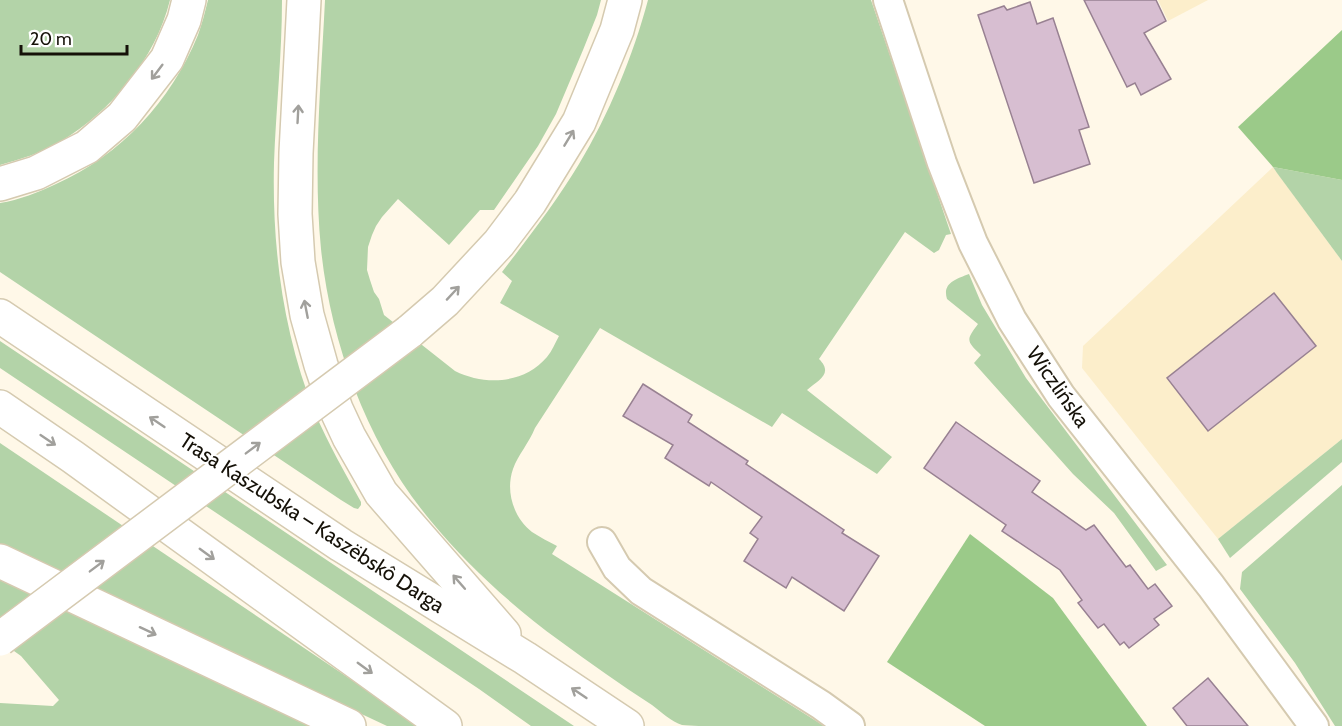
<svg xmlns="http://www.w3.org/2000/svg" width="1342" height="726" font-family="Cabin,sans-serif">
<rect width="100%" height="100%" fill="#fff8e8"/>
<!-- built -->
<g fill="#fceecb">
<polygon points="1158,0 1208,0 1168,21"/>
<polygon points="1273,167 1342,261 1342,439 1218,539 1082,368 1083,346"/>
</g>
<!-- green -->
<g fill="#b3d3a8">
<path d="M0,0h170c-15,60 -58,110 -110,142 -18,11 -40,17 -60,23z"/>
<path d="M208,0h74c0,55 -6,109 -8,163 -2,85 9,171 41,250 13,30 30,60 46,89v3l-3,4 -4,-1 -13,-8 -341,-228v-69c19,-3 39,-11 56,-19 65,-29 115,-83 142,-149 4,-11 7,-23 10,-35z"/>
<path d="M325,0h276l-4,15 -14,35 -27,64 -18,32 -44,64h-14l-31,35 -51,-46 -16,18 -6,9 -4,9 -4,12 -1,23 3,10 4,12 5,7 5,16 71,56c30,15 69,13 92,-14 5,-6 8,-14 12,-21l-59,-33 12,-22 -10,-9c27,-35 54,-70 77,-108 30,-50 54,-108 69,-164h223l80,234 -5,1 -7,15 -5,3 -29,-21 -86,127c15,15 -1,21 -12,31l85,67 -15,17 -95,-61 -10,14 -172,-99 -65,100c-6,15 -17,27 -22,41 -8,23 1,49 19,63 8,5 17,10 25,14l-5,8 272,172c-36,0 -71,0 -107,0 -9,0 -28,0 -35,-1 -10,-3 -22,-14 -30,-20 -31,-20 -62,-42 -92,-64 -48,-35 -92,-75 -130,-121 -62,-75 -99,-175 -109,-271 -8,-82 0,-166 4,-249z"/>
<polygon points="1273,167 1342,180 1342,261 1277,173"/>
<path d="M969,274l13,31 44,73 141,187 -11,6 -42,-58 -41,-39 -99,-111 7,-8c-15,-14 -15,-15 -3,-31l-31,-25c-5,-16 9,-20 22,-25z"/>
<polygon points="0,341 574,726 531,726 479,689 0,368"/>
<polygon points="1342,439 1342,462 1230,558 1218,539"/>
<polygon points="0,443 420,726 387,726 0,544"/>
<polygon points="1342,485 1342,726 1335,726 1295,663 1240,589 1242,572"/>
<polygon points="0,578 315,726 0,726 0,703 53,706 59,700 21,656 0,641"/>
</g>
<!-- forest -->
<g fill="#9bca89">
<polygon points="1342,30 1342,180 1273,167 1238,127"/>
<polygon points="970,534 1053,598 1147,726 985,726 887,662"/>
</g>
<!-- building -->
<g fill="#d7bed1" stroke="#988192" stroke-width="1.5">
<polygon points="1084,0 1156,0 1166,21 1144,33 1171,79 1141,95 1135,83 1127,87"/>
<polygon points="1030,2 1037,24 1053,18 1089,127 1079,130 1090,164 1034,183 978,15 1004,6 1007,10"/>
<polygon points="1274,293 1316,346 1208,431 1167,378"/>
<polygon points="643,384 692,415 688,422 748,461 746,464 844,530 842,533 879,556 844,611 792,577 786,588 744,561 758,539 750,533 762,517 711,482 709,486 665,458 673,445 623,416"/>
<polygon points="956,422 1040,481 1032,492 1086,530 1094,525 1126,567 1130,565 1148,589 1155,584 1172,606 1154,619 1159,625 1129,648 1124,642 1120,645 1104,624 1098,628 1078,603 1082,600 1060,570 1002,531 1006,525 924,468"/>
<polygon points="1208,678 1248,726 1187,726 1173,708"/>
</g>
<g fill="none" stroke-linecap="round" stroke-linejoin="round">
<defs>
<g id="street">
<polyline points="888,0 942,163 973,243 1012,320 1061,396 1211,586 1314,726"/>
<polyline points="602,542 617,568 641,591 821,705 850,726"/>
</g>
<g id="highway">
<polyline points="304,0 296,153 295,214 298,262 307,315 321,365 336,409 349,437 381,493 504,634"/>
<polyline points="0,184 36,173 87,147 122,117 167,59 184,20 189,0"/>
<polyline points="0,316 341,545 525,658 627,726"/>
<polyline points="409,332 445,301 499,243 530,202 579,122 617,30 625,0"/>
<polyline points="0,407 73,457 445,726"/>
<polyline points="0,561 349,726"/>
</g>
</defs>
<!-- street casing -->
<use href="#street" stroke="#d5cab0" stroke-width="32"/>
<!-- highway casing -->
<use href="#highway" stroke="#d5cab0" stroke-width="36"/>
<!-- street -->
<use href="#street" stroke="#fff" stroke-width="28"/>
<!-- highway -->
<use href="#highway" stroke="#fff" stroke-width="33"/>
<defs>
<polyline id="highway-bridge" points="0,639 409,332"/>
</defs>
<!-- highway-bridge casing -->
<use href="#highway-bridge" stroke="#d5cab0" stroke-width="36" stroke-linecap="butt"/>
<!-- highway-bridge -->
<use href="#highway-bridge" stroke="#fff" stroke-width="33"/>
</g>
<!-- one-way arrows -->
<defs><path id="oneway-shaft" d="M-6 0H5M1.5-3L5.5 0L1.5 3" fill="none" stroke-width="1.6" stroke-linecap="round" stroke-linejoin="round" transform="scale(1.5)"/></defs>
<g stroke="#a1a09c">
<use href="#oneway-shaft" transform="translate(157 72) rotate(127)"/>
<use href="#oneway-shaft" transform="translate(298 114) rotate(-87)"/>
<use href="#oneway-shaft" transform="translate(569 138) rotate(-59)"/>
<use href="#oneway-shaft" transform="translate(453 293) rotate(-47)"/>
<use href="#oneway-shaft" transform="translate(306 309) rotate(-101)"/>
<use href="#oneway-shaft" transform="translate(157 422) rotate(-146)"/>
<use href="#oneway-shaft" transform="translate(48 440) rotate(34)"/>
<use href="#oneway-shaft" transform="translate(253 448) rotate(-37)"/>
<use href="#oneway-shaft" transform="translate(207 554) rotate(36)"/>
<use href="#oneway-shaft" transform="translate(97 566) rotate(-37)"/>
<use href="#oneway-shaft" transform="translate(459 582) rotate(-131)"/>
<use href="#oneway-shaft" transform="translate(148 631) rotate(25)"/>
<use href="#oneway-shaft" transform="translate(365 668) rotate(36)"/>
<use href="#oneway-shaft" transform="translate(579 693) rotate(-146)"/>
</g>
<g text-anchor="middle" stroke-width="4.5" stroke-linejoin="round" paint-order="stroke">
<!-- street labels -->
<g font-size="21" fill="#151108" stroke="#fff">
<text transform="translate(1058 387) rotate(55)" y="7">Wiczlińska</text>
<text transform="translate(312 523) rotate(33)" y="7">Trasa Kaszubska – Kaszëbskô Darga</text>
</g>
</g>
<!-- scale -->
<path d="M21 45v9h106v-9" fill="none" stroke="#151108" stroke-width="3"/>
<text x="30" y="45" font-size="18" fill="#151108" stroke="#ffffff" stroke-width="4.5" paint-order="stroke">20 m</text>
</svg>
